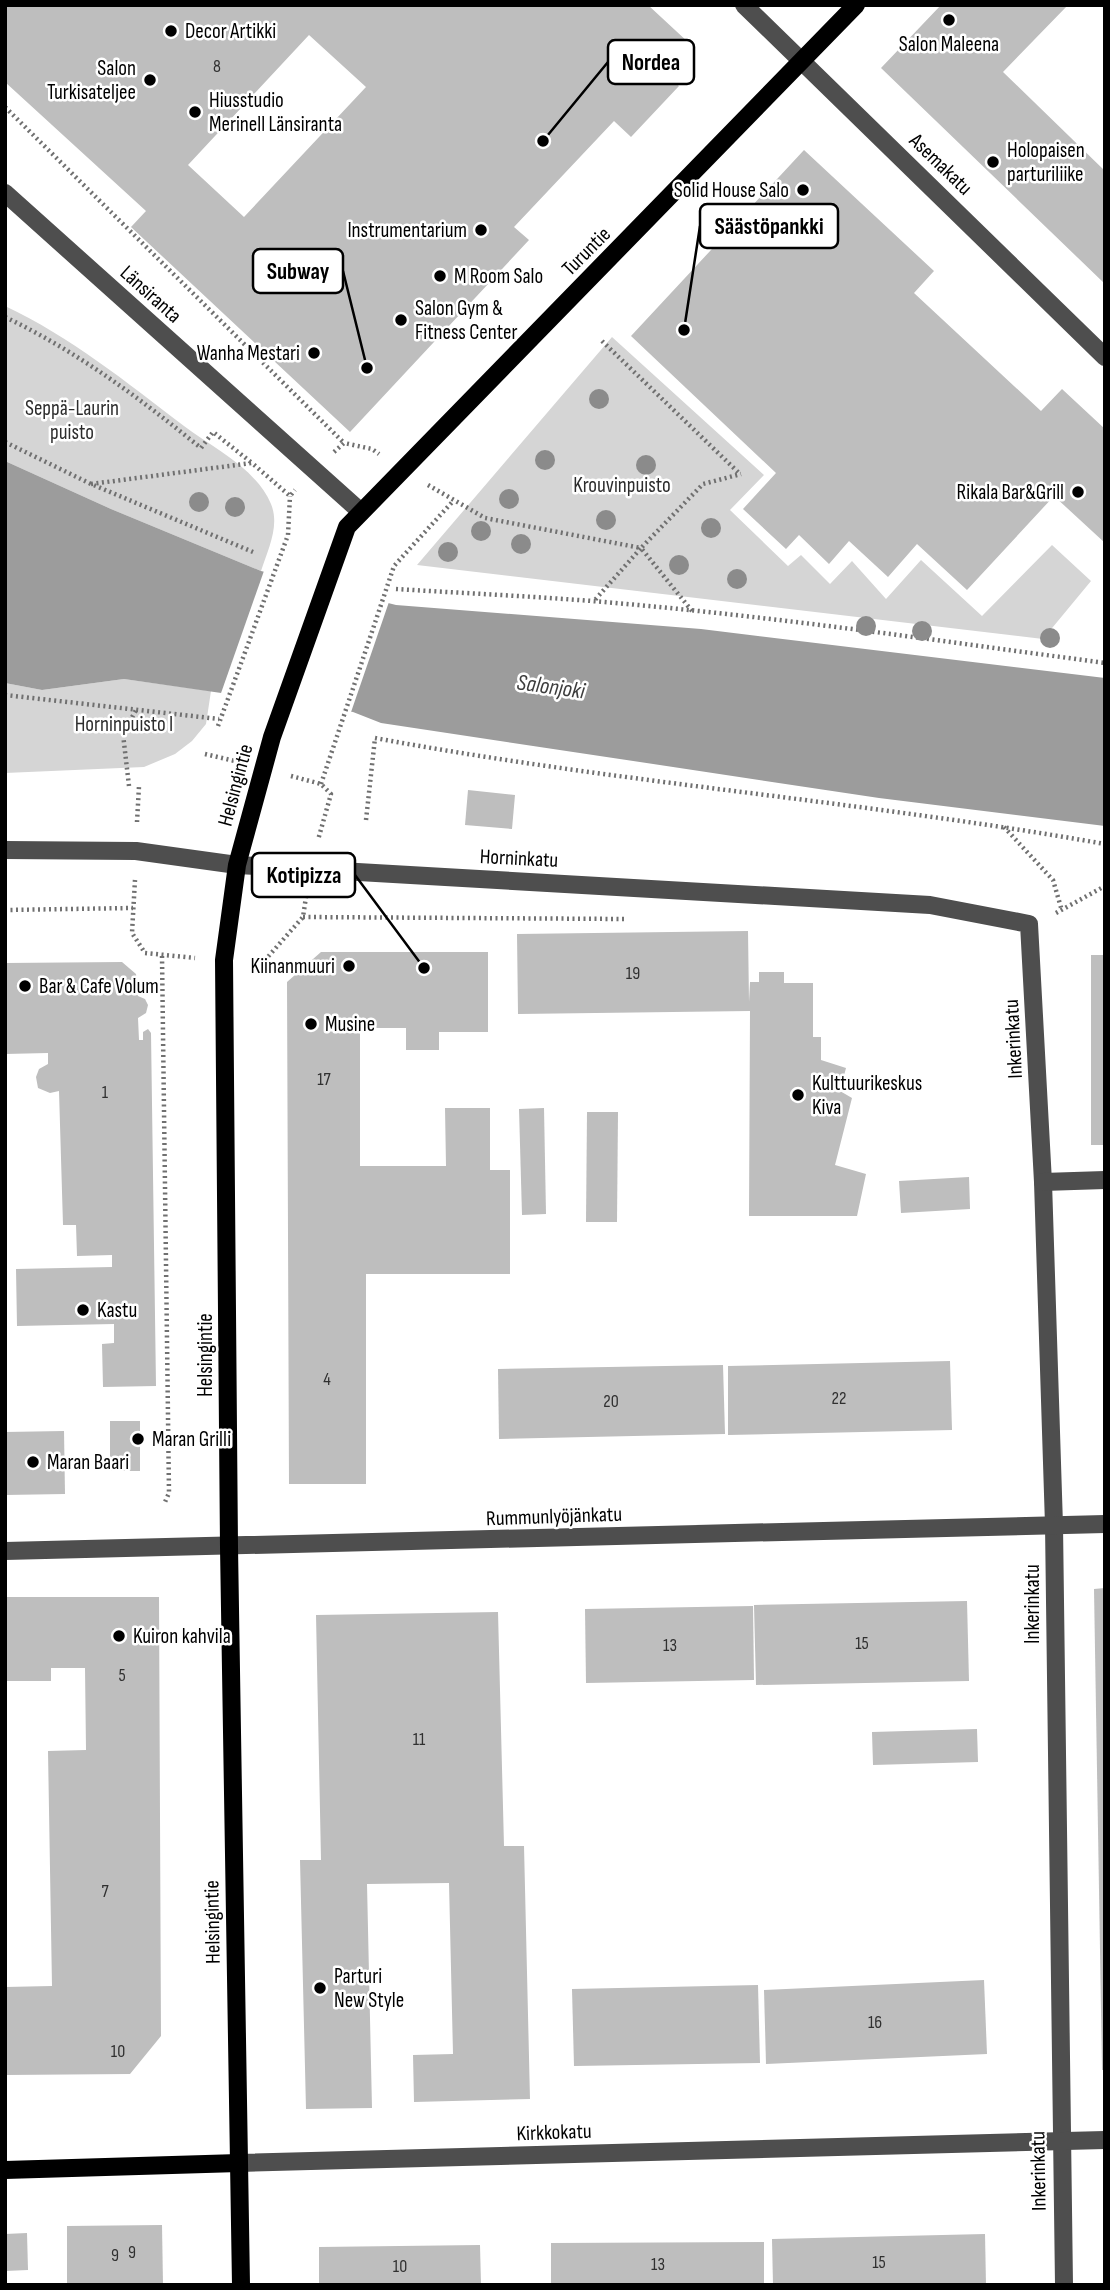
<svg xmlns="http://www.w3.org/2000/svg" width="1110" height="2290" font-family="'Sofia Sans Condensed',sans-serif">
<rect width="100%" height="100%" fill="#fff"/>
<!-- green -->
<g fill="#d5d5d5">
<path d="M5,306c66,31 121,76 179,120 29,22 72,42 87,78 9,22 -3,45 -10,67l-150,-62 -106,-48z"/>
<polygon points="612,337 764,475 730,510 788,566 801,555 830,584 852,561 886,599 921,560 982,616 1052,545 1091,581 1043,639 417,565"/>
<polygon points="124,679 211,691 206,724 192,741 175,754 144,767 5,773 5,683 42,690"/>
</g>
<!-- water -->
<polygon fill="#9c9c9c" points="5,461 111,509 261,571 396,605 701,629 1105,678 1105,826 879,798 381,723 353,712 124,679 42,690 5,683"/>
<!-- pier -->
<polygon fill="#fff" points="265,568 390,599 350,715 220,696"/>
<!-- building -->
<g fill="#bebebe" fill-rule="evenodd">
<path d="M5,5h643l41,38 -27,28 17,15 -48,51 -17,-16 -100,106 15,13 -179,192 -219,-205 15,-16 -141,-129zM309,35l57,52 -122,130 -56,-52z"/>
<polygon points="941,5 1068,5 1003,72 1105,171 1105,284 881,68"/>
<polygon points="804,150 934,271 914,293 1041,411 1062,389 1105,429 1105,543 1054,496 967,590 917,544 888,577 849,541 829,564 799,535 786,549 743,509 776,473 631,336"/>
<polygon points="468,790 515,795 512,829 465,825"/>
<polygon points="748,931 749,1002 750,982 759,982 759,972 784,972 784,983 813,983 813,1037 821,1037 821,1060 846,1068 840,1091 852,1098 835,1165 866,1174 857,1216 749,1216 750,1011 518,1014 517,934"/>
<polygon points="321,952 488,952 488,1032 439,1032 439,1050 406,1050 406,1028 360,1028 360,1166 446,1166 445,1108 490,1108 490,1170 510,1170 510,1274 366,1274 366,1484 289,1484 287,982"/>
<rect x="1091" y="955" width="14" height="190"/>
<polygon points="122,962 136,974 138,996 145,999 148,1005 146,1013 138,1018 139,1040 143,1040 143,1032 148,1029 151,1033 156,1386 103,1387 102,1344 114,1343 114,1324 17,1326 16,1269 112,1267 112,1255 77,1256 76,1225 63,1225 59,1091 50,1093 38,1088 36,1077 39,1069 48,1064 48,1053 5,1054 5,963"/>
<polygon points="544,1108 546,1214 522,1215 519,1109"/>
<polygon points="587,1112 618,1112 617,1222 586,1222"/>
<polygon points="969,1177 970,1209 901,1213 899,1181"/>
<polygon points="950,1361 952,1430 728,1435 728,1366"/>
<polygon points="723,1365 725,1434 499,1439 498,1369"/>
<rect x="110" y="1421" width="30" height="50"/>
<polygon points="64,1431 65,1494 5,1495 5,1432"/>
<polygon points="1105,1588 1105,2070 1102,2070 1094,1589"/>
<polygon points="5,1597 159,1597 161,2036 130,2074 5,2075 5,1987 52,1986 48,1751 86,1750 85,1668 51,1668 51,1681 5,1681"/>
<polygon points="967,1601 969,1681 756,1685 754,1605"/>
<polygon points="753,1606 754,1680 586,1683 585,1609"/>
<polygon points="498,1612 504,1846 524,1846 530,2099 414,2102 413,2055 453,2054 449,1883 367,1884 372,2108 306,2109 300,1860 321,1860 316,1615"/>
<polygon points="977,1729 978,1762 873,1765 872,1732"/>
<polygon points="984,1980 987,2054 766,2064 764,1990"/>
<polygon points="758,1985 760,2063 574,2066 572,1989"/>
<polygon points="162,2225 163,2285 67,2283 67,2226"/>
<polygon points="27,2233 28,2270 5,2271 5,2234"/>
<polygon points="985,2234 986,2285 773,2285 772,2239"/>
<polygon points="764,2242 764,2285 551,2285 551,2243"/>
<polygon points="480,2245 481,2285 319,2285 319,2247"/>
</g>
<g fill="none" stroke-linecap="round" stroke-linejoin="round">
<!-- path -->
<g stroke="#707070" stroke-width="4.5" stroke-dasharray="2 3.5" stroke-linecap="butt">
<polyline points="5,107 344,443"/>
<path d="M5,317c73,35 133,80 196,131l12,-16 39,31"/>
<polyline points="602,341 740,474"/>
<polyline points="5,442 91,484 253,552"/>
<polyline points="334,452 344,443 372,449 379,454"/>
<polyline points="91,484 252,463 290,496 295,490"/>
<polyline points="428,485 485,518 641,548 594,601"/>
<path d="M396,589c65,4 131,7 196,12 172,14 342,39 513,62"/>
<polyline points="692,611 641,548 703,484 741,474"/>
<polyline points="5,695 219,719"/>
<polyline points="218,726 288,535 290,496"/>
<polyline points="205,754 235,761"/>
<polyline points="291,776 321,784 331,794 318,840"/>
<polyline points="321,784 394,566 454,500"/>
<polyline points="129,786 123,734 136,710"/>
<path d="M366,820l9,-82c242,45 488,63 730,106"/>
<polyline points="137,822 139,786"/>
<polyline points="1004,827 1053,880 1062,911"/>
<polyline points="135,880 132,933 145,953 195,958"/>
<polyline points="5,910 133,908"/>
<polyline points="1056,913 1105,886"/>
<polyline points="303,917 624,919"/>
<polyline points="162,956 169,1493 165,1502"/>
<polyline points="253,959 266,959 303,917 306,897"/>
</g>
<!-- minor -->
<g stroke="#4e4e4e" stroke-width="18">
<polyline points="744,5 1105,357"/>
<polyline points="5,193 361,512"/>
<polyline points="5,850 136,851 237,865 930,905 1029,924 1043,1182 1054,1525 1064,2285"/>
<polyline points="1043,1182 1105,1180"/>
<polyline points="5,1551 1105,1524"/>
<polyline points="239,2163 1105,2140"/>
</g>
<!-- major -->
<g stroke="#000" stroke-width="18">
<polyline points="5,2170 239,2163"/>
<polyline points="241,2285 229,1547 224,960 237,865 272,737 347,527 856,5"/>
</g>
</g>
<!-- trees -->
<g fill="#8b8b8b">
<circle cx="599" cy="399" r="10"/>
<circle cx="545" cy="460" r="10"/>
<circle cx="646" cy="465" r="10"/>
<circle cx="509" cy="499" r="10"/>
<circle cx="199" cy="502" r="10"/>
<circle cx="235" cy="507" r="10"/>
<circle cx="606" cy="520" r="10"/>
<circle cx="711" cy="528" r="10"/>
<circle cx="481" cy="531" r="10"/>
<circle cx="521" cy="544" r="10"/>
<circle cx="448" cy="552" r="10"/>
<circle cx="679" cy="565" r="10"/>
<circle cx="737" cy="579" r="10"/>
<circle cx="866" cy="626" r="10"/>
<circle cx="922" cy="631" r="10"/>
<circle cx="1050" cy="638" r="10"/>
</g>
<!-- markers -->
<g fill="#000" stroke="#fff" stroke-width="2.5">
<circle cx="949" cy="20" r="7"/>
<circle cx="171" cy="31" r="7"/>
<circle cx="150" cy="80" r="7"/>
<circle cx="195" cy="112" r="7"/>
<circle cx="993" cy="162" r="7"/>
<circle cx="803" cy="190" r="7"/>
<circle cx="481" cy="230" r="7"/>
<circle cx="440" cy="276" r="7"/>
<circle cx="401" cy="320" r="7"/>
<circle cx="314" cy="353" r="7"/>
<circle cx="1078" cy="492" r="7"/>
<circle cx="349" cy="966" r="7"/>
<circle cx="25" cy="986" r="7"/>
<circle cx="311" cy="1024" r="7"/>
<circle cx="798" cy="1095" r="7"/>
<circle cx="83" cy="1310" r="7"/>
<circle cx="138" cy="1439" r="7"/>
<circle cx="33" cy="1462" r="7"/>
<circle cx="119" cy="1636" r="7"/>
<circle cx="320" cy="1988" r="7"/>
</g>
<g text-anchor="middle" stroke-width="5" stroke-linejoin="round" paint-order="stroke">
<!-- number labels -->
<g font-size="18" fill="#303030">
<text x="217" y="72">8</text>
<text x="633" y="979">19</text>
<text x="324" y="1085">17</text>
<text x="105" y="1098">1</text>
<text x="327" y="1385">4</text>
<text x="839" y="1404">22</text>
<text x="611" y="1407">20</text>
<text x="862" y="1649">15</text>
<text x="670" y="1651">13</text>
<text x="122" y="1681">5</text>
<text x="419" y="1745">11</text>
<text x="105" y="1897">7</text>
<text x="875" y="2028">16</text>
<text x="118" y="2057">10</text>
<text x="132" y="2258">9</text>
<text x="115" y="2261">9</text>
<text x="879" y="2268">15</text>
<text x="658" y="2270">13</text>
<text x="400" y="2272">10</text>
</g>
<!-- poi labels -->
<g font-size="21" fill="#000" stroke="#fff" text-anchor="start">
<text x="185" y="38">Decor Artikki</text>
<text x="949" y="51" text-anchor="middle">Salon Maleena</text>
<text x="136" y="75" text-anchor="end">Salon<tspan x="136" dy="24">Turkisateljee</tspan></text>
<text x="209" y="107">Hiusstudio<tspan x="209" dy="24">Merinell Länsiranta</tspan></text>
<text x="1007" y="157">Holopaisen<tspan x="1007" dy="24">parturiliike</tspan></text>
<text x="789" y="197" text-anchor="end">Solid House Salo</text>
<text x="467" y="237" text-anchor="end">Instrumentarium</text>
<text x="454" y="283">M Room Salo</text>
<text x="415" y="315">Salon Gym &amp;<tspan x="415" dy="24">Fitness Center</tspan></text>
<text x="300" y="360" text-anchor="end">Wanha Mestari</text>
<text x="1064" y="499" text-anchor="end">Rikala Bar&amp;Grill</text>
<text x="335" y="973" text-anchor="end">Kiinanmuuri</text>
<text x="39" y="993">Bar &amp; Cafe Volum</text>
<text x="325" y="1031">Musine</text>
<text x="812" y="1090">Kulttuurikeskus<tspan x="812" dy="24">Kiva</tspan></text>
<text x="97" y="1317">Kastu</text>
<text x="152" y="1446">Maran Grilli</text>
<text x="47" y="1469">Maran Baari</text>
<text x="133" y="1643">Kuiron kahvila</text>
<text x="334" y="1983">Parturi<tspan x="334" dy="24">New Style</tspan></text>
</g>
<!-- street labels -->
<g font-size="21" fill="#000" stroke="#fff">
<text transform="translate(941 164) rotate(44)" y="7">Asemakatu</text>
<text transform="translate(586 251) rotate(-45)" y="7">Turuntie</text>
<text transform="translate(151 294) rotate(42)" y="7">Länsiranta</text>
<text transform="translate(235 785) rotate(-75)" y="7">Helsingintie</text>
<text transform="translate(519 858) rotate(3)" y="7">Horninkatu</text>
<text transform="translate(1013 1039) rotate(-93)" y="7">Inkerinkatu</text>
<text transform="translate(205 1355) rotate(-90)" y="7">Helsingintie</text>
<text transform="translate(554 1516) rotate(-2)" y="7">Rummunlyöjänkatu</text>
<text transform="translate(1032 1604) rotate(-90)" y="7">Inkerinkatu</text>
<text transform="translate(212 1922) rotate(-91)" y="7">Helsingintie</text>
<text transform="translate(554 2132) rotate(-2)" y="7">Kirkkokatu</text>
<text transform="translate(1038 2171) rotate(-91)" y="7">Inkerinkatu</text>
</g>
<!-- park labels -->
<g font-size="21" fill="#2c2c2c" stroke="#fff">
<text x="72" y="415">Seppä-Laurin<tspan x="72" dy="24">puisto</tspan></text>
<text x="622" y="492">Krouvinpuisto</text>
<text x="124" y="731">Horninpuisto I</text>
</g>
<!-- water labels -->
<g font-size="23" font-style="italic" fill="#3d3d3d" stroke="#fff">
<text transform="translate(551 686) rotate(8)" y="8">Salonjoki</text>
</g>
</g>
<!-- callouts -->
<path fill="none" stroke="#000" stroke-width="2.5" d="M543 141L608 62M684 330L700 226M367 368L343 271M424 968L355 875"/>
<g fill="#000" stroke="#fff" stroke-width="2.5">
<circle cx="543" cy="141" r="7"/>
<circle cx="684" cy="330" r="7"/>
<circle cx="367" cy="368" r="7"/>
<circle cx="424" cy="968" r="7"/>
</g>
<g fill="#fff" stroke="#000" stroke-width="2.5">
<rect x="608" y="40" width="86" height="44" rx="7"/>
<rect x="700" y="204" width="138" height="44" rx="7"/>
<rect x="253" y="249" width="90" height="44" rx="7"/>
<rect x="252" y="853" width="103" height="44" rx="7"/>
</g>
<g font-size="23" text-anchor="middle" font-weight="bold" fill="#000">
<text x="651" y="70">Nordea</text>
<text x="769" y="234">Säästöpankki</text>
<text x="298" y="279">Subway</text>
<text x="304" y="883">Kotipizza</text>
</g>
<!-- border -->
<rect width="1110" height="2290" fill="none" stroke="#000000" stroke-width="14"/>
</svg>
